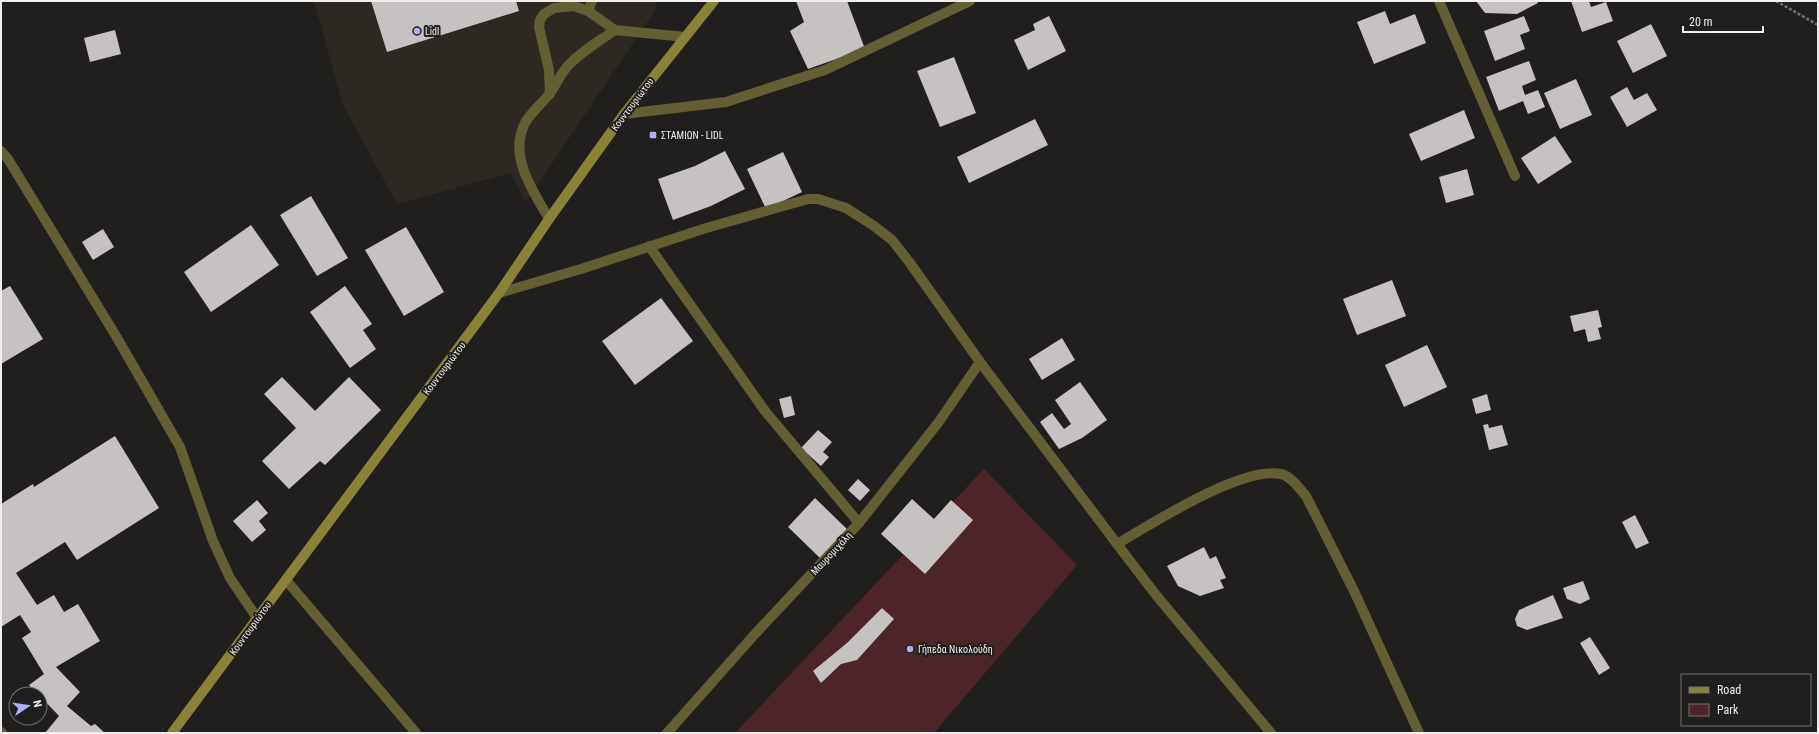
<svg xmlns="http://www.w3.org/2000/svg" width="1819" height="734" font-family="'Roboto Condensed',sans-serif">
<rect width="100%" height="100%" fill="#201f1d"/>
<!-- built -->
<polygon fill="#2d2821" points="314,1 657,1 654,12 526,202 510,173 397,204 343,105"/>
<!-- green -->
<polygon fill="#4d2529" points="984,469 1077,565 934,733 735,733"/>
<!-- building -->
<g fill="#c5c2c1">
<polygon points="371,1 516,1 519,11 387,52"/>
<polygon points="796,1 847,1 865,49 808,69 790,31 804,22"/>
<polygon points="1476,1 1537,1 1538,3 1517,14 1485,13"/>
<polygon points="1571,1 1589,1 1591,7 1606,2 1613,21 1582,32"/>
<polygon points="1385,11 1390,24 1415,14 1426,43 1374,64 1357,22"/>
<polygon points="1049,16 1066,51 1028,70 1014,40 1035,30 1033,24"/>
<polygon points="1524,16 1530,31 1520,35 1525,49 1495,61 1484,31"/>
<polygon points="1651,24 1667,56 1633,73 1617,41"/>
<polygon points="115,30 121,54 90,62 84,38"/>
<polygon points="954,57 976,113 940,127 917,71"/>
<polygon points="1529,61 1536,80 1522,86 1525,95 1538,90 1545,107 1528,114 1523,101 1499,111 1486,77"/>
<polygon points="1576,79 1592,115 1560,129 1544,93"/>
<polygon points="1627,87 1634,100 1647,93 1657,110 1627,127 1610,97"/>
<polygon points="1464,110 1475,138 1421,161 1409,134"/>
<polygon points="1035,119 1048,145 969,183 957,157"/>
<polygon points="1555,136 1572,162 1538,184 1521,158"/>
<polygon points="725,151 745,189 711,206 673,220 658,179 695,166"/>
<polygon points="783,152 802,192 766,209 747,169"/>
<polygon points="1467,169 1474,195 1446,203 1439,177"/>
<polygon points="311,196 348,258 317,276 280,215"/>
<polygon points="251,225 279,265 211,312 184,272"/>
<polygon points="406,227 444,292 404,316 365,250"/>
<polygon points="103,229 114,247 93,260 82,242"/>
<polygon points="1392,280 1406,316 1357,335 1343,299"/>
<polygon points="10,286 43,339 1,364 1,291"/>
<polygon points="345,286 372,324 363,330 376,349 350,368 310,312"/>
<polygon points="661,298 693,341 635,385 602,341"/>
<polygon points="1598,310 1602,327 1598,328 1601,339 1588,342 1585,329 1574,332 1570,316"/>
<polygon points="1062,338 1075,360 1042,380 1029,359"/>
<polygon points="1427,345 1447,387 1404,407 1385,365"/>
<polygon points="282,377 315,411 349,377 381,410 325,465 320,461 289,489 262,461 296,428 264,394"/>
<polygon points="1080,382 1107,420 1082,438 1059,449 1040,422 1052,413 1064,429 1071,424 1055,400"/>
<polygon points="1487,394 1491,410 1476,414 1472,399"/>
<polygon points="791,396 795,415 784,418 779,399"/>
<polygon points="1488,424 1489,428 1502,425 1508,445 1489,450 1483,425"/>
<polygon points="818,430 832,442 823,452 829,457 821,466 801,448"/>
<polygon points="115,436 159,508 77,560 65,542 16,573 37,605 54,595 64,612 78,604 100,641 56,667 80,692 67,706 91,726 95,724 105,733 45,733 59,716 40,696 40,694 38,694 29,685 44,674 22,638 31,632 20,615 1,627 1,504 33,484 34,487"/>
<polygon points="858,479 870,490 860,501 848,490"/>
<polygon points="815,498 849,531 821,559 788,527"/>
<polygon points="912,499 934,519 951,500 973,520 925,574 881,534"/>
<polygon points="257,500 268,513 259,521 266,530 252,542 233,521"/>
<polygon points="1635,515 1649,543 1636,549 1622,522"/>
<polygon points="1204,547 1210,559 1216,556 1226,578 1220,580 1224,588 1200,596 1178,586 1167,566"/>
<polygon points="1583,581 1590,599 1580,604 1567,599 1563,588"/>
<polygon points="1553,595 1563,618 1527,630 1517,626 1515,619 1519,610"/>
<polygon points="882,608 894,619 857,660 841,664 821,683 813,671 847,643"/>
<polygon points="1590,637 1610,668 1599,675 1580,643"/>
</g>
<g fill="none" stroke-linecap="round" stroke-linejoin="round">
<!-- path -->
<polyline stroke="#737270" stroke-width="2.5" stroke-dasharray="3 2" stroke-linecap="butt" points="1776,1 1818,25"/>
<!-- service -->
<g stroke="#635f32" stroke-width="10">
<polyline points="588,11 592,1"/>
<polyline points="550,94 549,70 539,27 540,20 544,14 554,8 574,6 588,11 615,30 685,37"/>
<path d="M549,219c-16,-28 -41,-63 -24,-96 6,-11 18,-20 25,-30 6,-8 10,-18 17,-26 13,-15 31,-25 48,-37"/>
<polyline points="1,732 2,733"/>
</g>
<!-- minor -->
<g stroke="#635f32" stroke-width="10">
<polyline points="1439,1 1515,176"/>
<polyline points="624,114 726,102 825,70 970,1"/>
<polyline points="1,151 8,159 116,336 180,447 213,541 230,578 257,618"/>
<polyline points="649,246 765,411 859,523"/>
<polyline points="499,293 581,269 703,229 808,199 818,199 846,208 874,226 892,240 910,263 980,362 1117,544 1156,595 1271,733"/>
<path d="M1117,544c36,-21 124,-78 164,-70 10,2 19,15 25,22l48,95 65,142"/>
<polyline points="286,580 416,733"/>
<polyline points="667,733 755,634 859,523 938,423 980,362"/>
</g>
<!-- secondary -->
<polyline stroke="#8a8337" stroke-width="10" points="172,733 499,293 549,219 624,114 714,1"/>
</g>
<!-- markers -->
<g fill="#aeaefa" stroke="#201f1d" stroke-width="1.5">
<circle cx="417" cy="31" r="4"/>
<rect x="649" y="131" width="8" height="8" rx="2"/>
<circle cx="910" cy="649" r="4"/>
</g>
<g text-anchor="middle" stroke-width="4" stroke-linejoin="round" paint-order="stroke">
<!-- poi labels -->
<g font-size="10" fill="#efeeed" stroke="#201f1d" text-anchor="start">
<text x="425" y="35">Lidl</text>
<text x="661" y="139">ΣΤΑΜΙΩΝ - LIDL</text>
<text x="918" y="653">Γήπεδα Νικολούδη</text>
</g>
<!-- street labels -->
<g font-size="10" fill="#efeeed" stroke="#201f1d">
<text transform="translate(632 104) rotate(-53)" y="4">Κουντουριώτου</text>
<text transform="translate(444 368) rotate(-53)" y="4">Κουντουριώτου</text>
<text transform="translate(831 553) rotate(-47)" y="4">Μαυρομιχάλη</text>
<text transform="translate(250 628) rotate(-54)" y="4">Κουντουριώτου</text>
</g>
</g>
<!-- border -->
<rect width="1819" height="734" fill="none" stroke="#efeeed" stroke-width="4"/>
<!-- legend -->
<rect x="1681" y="674" width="130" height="52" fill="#201f1d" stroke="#737270"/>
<rect x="1689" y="687" width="20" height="6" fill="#8a8337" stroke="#737270"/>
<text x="1717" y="694" font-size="12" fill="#efeeed">Road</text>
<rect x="1689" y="704" width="20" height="12" fill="#4d2529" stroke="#737270"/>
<text x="1717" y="714" font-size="12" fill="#efeeed">Park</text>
<!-- north arrow -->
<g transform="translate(28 706) rotate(77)"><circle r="19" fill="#201f1d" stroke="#737270"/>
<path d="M0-3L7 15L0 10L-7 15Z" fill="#aeaefa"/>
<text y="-6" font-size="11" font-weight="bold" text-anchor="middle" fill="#efeeed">N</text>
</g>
<!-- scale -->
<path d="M1683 26v6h80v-6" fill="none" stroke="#efeeed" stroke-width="2"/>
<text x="1689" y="26" font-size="12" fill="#efeeed" stroke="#201f1d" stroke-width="3" paint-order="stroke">20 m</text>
</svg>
